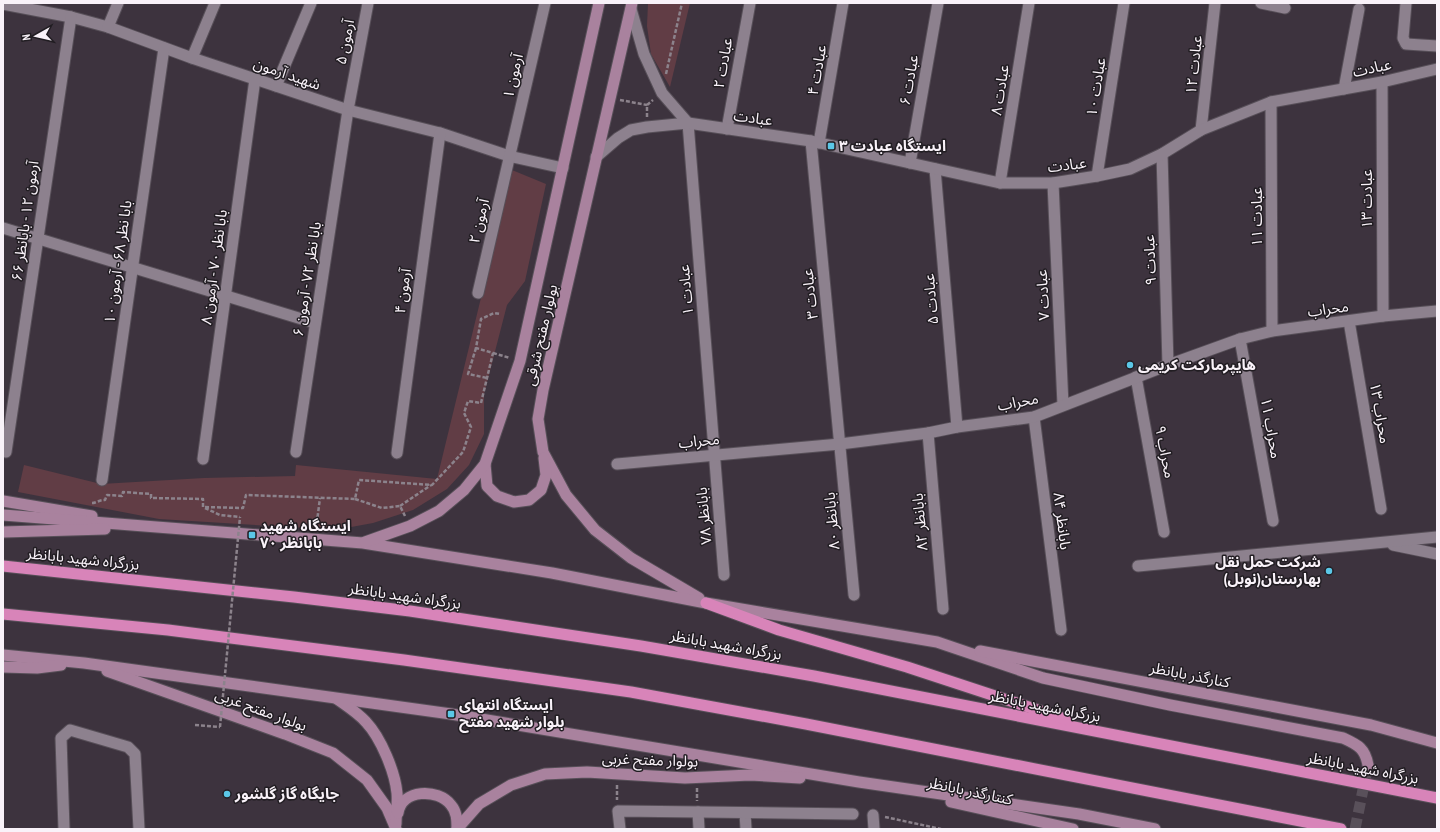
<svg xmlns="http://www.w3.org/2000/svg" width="1440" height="832" font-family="'PT Sans Narrow','Noto Sans Arabic',sans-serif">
<rect width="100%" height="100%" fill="#3d333e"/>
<!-- green -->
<g fill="#613d45">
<polygon points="648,3 690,3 670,87 651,54 647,26"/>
<polygon points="512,170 546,184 525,281 507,305 484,394 484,434 469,465 447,489 413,510 373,523 335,530 159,519 18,492 24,465 101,484 204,478 295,476 296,465 437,479"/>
</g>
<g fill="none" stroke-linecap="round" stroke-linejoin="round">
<!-- secondary-tunnel -->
<polyline stroke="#59505a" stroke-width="11" stroke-dasharray="11 5.5" stroke-linecap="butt" points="1355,829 1368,765"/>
<defs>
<g id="minor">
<polyline points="1261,3 1285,8"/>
<polyline points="1406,3 1403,38 1406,44 1437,46"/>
<polyline points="3,4 71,17 108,27 192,58 348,110 440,133 509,156 563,168"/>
<polyline points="108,27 118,3"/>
<polyline points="192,58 215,3"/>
<polyline points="1382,82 1383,316"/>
<polyline points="276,86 311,3"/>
<polyline points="1344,89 1359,9"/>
<polyline points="1271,102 1272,331"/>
<polyline points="688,123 724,575"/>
<polyline points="727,129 750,3"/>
<polyline points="1201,130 1215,3"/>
<polyline points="811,141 854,595"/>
<polyline points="819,143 843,3"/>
<polyline points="1162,154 1168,365"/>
<polyline points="910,163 938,3"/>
<polyline points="935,169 957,427"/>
<polyline points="1097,176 1124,3"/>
<polyline points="1000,183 1029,3"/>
<polyline points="1053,183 1063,405"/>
<polyline points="3,228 315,323"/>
<polyline points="478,293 545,3"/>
<polyline points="1349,321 1381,509"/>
<polyline points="1240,339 1273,521"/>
<polyline points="1136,377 1164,532"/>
<polyline points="1034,417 1061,630"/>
<polyline points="928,433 943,609"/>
<polyline points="6,452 71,17"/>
<polyline points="296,452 348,110 368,3"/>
<polyline points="397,453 440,133"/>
<polyline points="203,459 255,79"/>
<polyline points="617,464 840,444 928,433 957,427 1034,417 1168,365 1240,339 1272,331 1383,316 1437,311"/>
<polyline points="102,480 164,48"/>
<polyline points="1393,545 1437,554"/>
<polyline points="1138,566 1437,537"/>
<polyline points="698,812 699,829"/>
<polyline points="745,813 746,829"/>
<polyline points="873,815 874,829"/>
<polyline points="64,829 61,738 70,730 128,747 135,754 139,829"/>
<polyline points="620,829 618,811 853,814"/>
</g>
<g id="tertiary">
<polyline points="631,9 644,54 662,93 688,123"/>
<polyline points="596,157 618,138 631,130 647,127 688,123 811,141 1000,183 1053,183 1097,176 1130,169 1162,154 1201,130 1271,102 1382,82 1437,69"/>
</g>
<g id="secondary">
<polyline points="632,3 543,390 538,419 543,452 566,495 595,530 631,558 699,598"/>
<polyline points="485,464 487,486 497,496 514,502 529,500 541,490 546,475 544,458"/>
<polyline points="3,501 92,516"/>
<path d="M3,515l360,28 189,30 154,30 231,39 106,36 127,27 173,33c15,7 22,10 25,27"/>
<polyline points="3,532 105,529"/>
<polyline points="365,542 410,526 439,511 464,490 485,464 520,361 599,3"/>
<polyline points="980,651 1371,725 1437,743"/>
<polyline points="3,655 84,663 451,714 859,782 1079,814 1155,829"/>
<polyline points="3,667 37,668 61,665"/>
<polyline points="107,671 285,734 333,753 367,780 387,808 396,829"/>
<path d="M337,699c10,7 21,14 29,23 15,16 29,50 31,71 1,10 -1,21 -1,31"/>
<polyline points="951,802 1073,829"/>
<path d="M398,813c4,-24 40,-25 53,-8 6,7 6,15 6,24"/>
<polyline points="457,829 479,804 511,785 545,774 587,772 685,778 750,775 800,778"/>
</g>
<g id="trunk">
<polyline points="3,566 294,597 410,611 641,646 814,676 1437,798"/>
<polyline points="706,603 779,630 907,667 1068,720"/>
<polyline points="3,614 168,630 404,660 631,692 806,724 1341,829"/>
</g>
</defs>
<!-- minor casing -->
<use href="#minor" stroke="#574f58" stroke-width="13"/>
<!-- tertiary casing -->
<use href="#tertiary" stroke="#574f58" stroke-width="13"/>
<!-- secondary casing -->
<use href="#secondary" stroke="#574f58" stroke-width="13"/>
<!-- trunk casing -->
<use href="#trunk" stroke="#574f58" stroke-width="13"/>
<!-- path -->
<g stroke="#8c838c" stroke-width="2.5" stroke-dasharray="4 2" stroke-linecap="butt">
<polyline points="666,74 682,3"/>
<polyline points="620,100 647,105"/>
<polyline points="647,117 647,105 653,100"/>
<polyline points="476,348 468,374 487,378"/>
<polyline points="493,353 510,358"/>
<polyline points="355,499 382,508 400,506 405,516"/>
<path d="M92,503c4,0 7,-3 13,-3l2,-5 15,1 1,-4 28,2v4l52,1v8l40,1 3,-13 109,4 4,-19 73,5 31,-33 8,-25 -7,-14 4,-12 13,2 12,-50 -17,-5 5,-29 13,-6 6,1"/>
<polyline points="400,506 431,485"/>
<polyline points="205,508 220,515 240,517"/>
<polyline points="316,529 320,498"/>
<polyline points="195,725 220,727"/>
<polyline points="617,785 617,800"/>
<polyline points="697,788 697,801"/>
<polyline points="885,817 941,829"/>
</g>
<!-- minor -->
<use href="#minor" stroke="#8d818e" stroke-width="11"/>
<!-- tertiary -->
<use href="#tertiary" stroke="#8d818e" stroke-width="11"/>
<!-- secondary -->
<use href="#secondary" stroke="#a9829e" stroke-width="11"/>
<!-- trunk -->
<use href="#trunk" stroke="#d884b9" stroke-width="11"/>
<!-- path-bridge -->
<polyline stroke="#8c838c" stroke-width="2.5" stroke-dasharray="4 2" stroke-linecap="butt" points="220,727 240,517"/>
</g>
<!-- markers -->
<g fill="#5bc7e7" stroke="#211d22" stroke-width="1.5">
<rect x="827" y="142" width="8" height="8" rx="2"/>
<circle cx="1130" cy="365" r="4"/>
<rect x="248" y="531" width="8" height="8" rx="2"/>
<circle cx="1329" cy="571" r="4"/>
<rect x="447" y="710" width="8" height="8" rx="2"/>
<circle cx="227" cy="794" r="4"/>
</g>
<g text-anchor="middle" stroke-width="3" stroke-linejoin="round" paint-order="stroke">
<!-- street labels -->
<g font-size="15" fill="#f9f2f9" stroke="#211d22">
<text transform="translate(345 42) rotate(-79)" y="5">آرمون ۵</text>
<text transform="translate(723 63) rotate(-80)" y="5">عبادت ۲</text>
<text transform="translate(1194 65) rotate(-84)" y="5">عبادت ۱۲</text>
<text transform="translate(1372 68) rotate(-12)" y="5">عبادت</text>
<text transform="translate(817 70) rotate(-80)" y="5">عبادت ۴</text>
<text transform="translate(287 74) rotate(19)" y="5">شهید آرمون</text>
<text transform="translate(513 76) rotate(-77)" y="5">آرمون ۱</text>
<text transform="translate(909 80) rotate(-80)" y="5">عبادت ۶</text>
<text transform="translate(1096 87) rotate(-81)" y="5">عبادت ۱۰</text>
<text transform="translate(1000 90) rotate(-81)" y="5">عبادت ۸</text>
<text transform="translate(753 118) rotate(8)" y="5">عبادت</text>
<text transform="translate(1067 165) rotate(-7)" y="5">عبادت</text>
<text transform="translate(1367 199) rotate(-90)" y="5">عبادت ۱۳</text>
<text transform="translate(1257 217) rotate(-90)" y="5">عبادت ۱۱</text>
<text transform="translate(25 221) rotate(-82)" y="5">آرمون ۱۲ - بابانظر ۶۶</text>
<text transform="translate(479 221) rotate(-77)" y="5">آرمون ۲</text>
<text transform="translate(1150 260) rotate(-92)" y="5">عبادت ۹</text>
<text transform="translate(118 262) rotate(-82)" y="5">بابا نظر ۶۸ - آرمون ۱۰</text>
<text transform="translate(214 267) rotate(-82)" y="5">بابا نظر ۷۰ - آرمون ۸</text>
<text transform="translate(307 279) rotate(-81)" y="5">بابا نظر ۷۲ - آرمون ۶</text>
<text transform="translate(686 290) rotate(-95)" y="5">عبادت ۱</text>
<text transform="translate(403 291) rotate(-82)" y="5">آرمون ۴</text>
<text transform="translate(810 294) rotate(-96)" y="5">عبادت ۳</text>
<text transform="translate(1043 295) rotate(-93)" y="5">عبادت ۷</text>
<text transform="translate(931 299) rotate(-95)" y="5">عبادت ۵</text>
<text transform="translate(1328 309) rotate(-8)" y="5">محراب</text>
<text transform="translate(541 335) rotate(-77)" y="5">بولوار مفتح شرقی</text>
<text transform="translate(1018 402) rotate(-11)" y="5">محراب</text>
<text transform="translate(1380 413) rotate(80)" y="5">محراب ۱۳</text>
<text transform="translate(1271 428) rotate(80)" y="5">محراب ۱۱</text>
<text transform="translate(699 441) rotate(-6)" y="5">محراب</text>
<text transform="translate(1165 452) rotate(79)" y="5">محراب ۹</text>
<text transform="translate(704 516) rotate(-95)" y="5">بابانظر ۷۸</text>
<text transform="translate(832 521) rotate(-95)" y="5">بابانظر ۸۰</text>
<text transform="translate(1062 521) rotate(83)" y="5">بابانظر ۸۴</text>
<text transform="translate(920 522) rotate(-95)" y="5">بابانظر ۸۲</text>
<text transform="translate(83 559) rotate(6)" y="5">بزرگراه شهید بابانظر</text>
<text transform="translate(405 596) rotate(8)" y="5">بزرگراه شهید بابانظر</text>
<text transform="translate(726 645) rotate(10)" y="5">بزرگراه شهید بابانظر</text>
<text transform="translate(1190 675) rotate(11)" y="5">کنارگذر بابانظر</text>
<text transform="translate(1045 706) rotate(11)" y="5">بزرگراه شهید بابانظر</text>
<text transform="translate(261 710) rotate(20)" y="5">بولوار مفتح غربی</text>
<text transform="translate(650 760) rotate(2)" y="5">بولوار مفتح غربی</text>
<text transform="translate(1363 768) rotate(11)" y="5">بزرگراه شهید بابانظر</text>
<text transform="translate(970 791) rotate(12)" y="5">کنتارگذر بابانظر</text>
</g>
<!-- poi labels -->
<g font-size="15" font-weight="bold" fill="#f9f2f9" stroke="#211d22" text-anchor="start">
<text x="839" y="151">ایستگاه عبادت ۳</text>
<text x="1138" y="370">هایپرمارکت کریمی</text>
<text x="260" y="531">ایستگاه شهید<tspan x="260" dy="17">بابانظر ۷۰</tspan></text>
<text x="1321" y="567" text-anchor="end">شرکت حمل نقل<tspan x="1321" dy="17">بهارستان(نوبل)</tspan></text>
<text x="459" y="710">ایستگاه انتهای<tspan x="459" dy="17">بلوار شهید مفتح</tspan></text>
<text x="235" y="799">جایگاه گاز گلشور</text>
</g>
</g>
<!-- border -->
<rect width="1440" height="832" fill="none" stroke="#f9f2f9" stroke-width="8"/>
<!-- north arrow -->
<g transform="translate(36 36) rotate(262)" stroke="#211d22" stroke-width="3" paint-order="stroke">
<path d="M0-3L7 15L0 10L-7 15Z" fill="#f9f2f9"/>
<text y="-6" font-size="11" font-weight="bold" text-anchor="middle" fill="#f9f2f9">N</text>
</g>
</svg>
